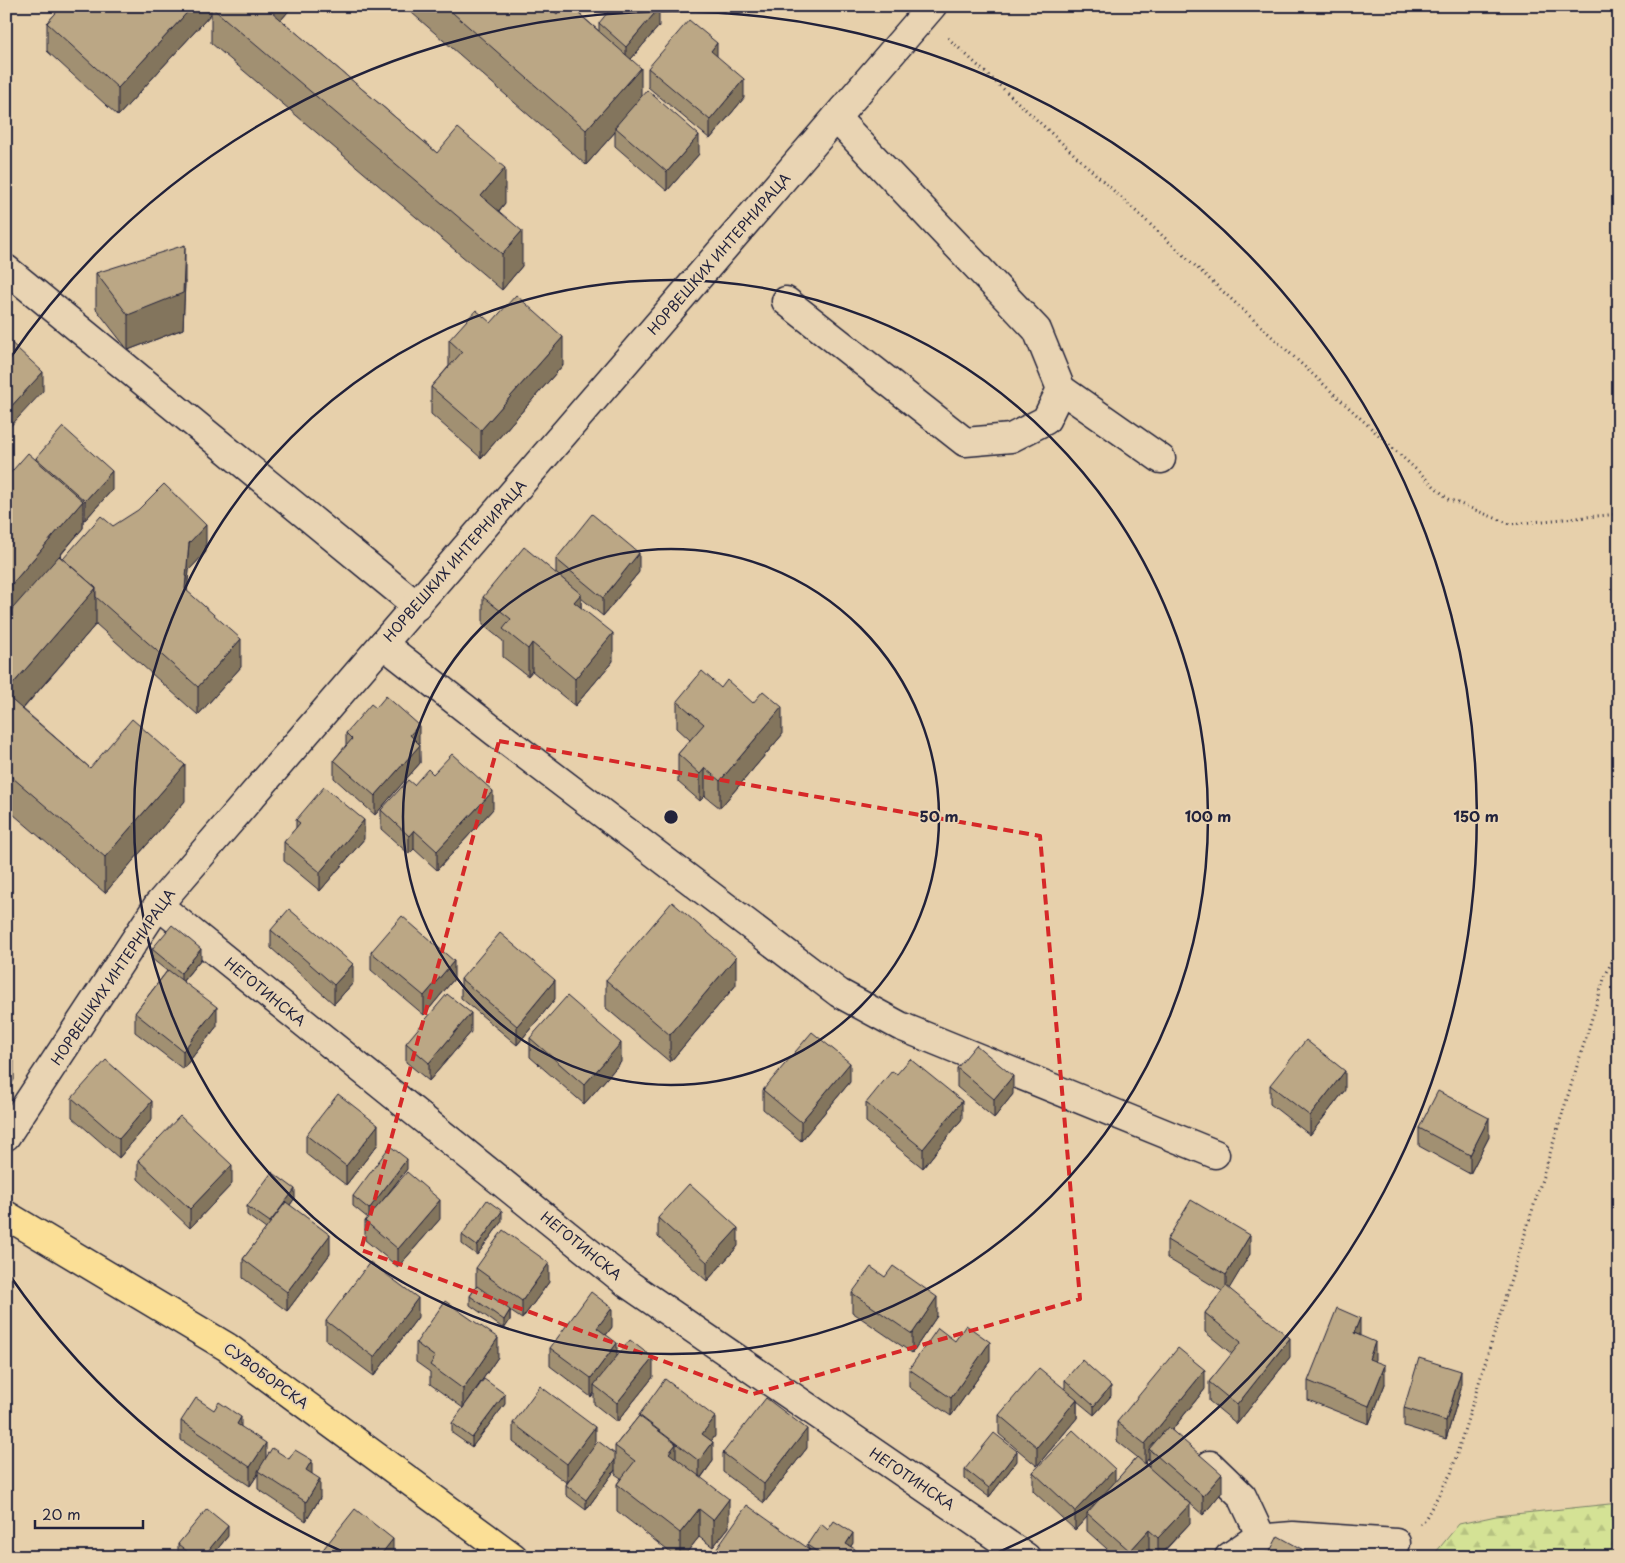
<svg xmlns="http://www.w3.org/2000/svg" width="1625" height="1563" font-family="'Playpen Sans',sans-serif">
<defs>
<pattern id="forest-firs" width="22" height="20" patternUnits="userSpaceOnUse" patternTransform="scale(1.25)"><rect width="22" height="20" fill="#d4e295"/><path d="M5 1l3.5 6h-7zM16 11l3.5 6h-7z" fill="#b6c281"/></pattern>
</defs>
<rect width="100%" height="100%" fill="#e7d0ab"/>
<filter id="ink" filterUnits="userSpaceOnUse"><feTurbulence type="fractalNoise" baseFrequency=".02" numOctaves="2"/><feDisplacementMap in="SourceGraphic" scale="10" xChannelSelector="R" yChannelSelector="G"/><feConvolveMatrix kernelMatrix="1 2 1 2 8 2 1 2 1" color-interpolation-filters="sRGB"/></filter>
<g filter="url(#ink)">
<!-- forest -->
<polygon fill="url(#forest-firs)" stroke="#7b8268" points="1619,1503 1619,1557 1432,1557 1459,1524 1496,1516"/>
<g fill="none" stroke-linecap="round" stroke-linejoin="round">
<defs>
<g id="minor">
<polyline points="836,118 1037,330 1061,389 1161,459"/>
<polyline points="6,269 417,606"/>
<polyline points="786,301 965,442 1011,438 1046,420 1061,389"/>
<polyline points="383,644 494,731 839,993 900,1026 1215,1154"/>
<polyline points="158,905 628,1284 1026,1557"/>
<polyline points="6,1136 158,905 932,6"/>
<polyline points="1210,1465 1242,1496 1262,1539"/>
<polyline points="1229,1557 1255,1539 1293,1536 1396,1543"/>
</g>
<polyline id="major" points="6,1215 227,1347 513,1557"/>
</defs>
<!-- minor casing -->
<use href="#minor" stroke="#22223b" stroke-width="31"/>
<!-- major casing -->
<use href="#major" stroke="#22223b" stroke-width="31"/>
<!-- path -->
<g stroke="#22223b" stroke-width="3" stroke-dasharray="1 4" stroke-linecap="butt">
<polyline points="948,38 1448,499 1510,524 1619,514"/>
<polyline points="1420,1524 1424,1521 1451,1473 1604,979 1619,945"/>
</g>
<!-- minor -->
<use href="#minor" stroke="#e9d4b3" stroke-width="28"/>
<!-- major -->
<use href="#major" stroke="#fbdf96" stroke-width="28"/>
</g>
<!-- wall -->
<g fill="#a19072" stroke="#22223b" fill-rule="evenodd">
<polygon points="62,6 293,6 281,20 437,153 505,203 499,211 522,266 502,290 211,43 211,14 118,116 47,51 47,23"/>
<polygon points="404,6 548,6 557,14 562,9 559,6 582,6 577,12 599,31 599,23 659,26 631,59 641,97 699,154 667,191 615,146 615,132 586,165"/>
<polygon points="648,68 744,98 710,139 648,87"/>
<polygon points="96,273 185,281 183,329 128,350 96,309"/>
<polygon points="491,323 563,365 481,458 431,414 431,387 449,366 449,340"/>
<polygon points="36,458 112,490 85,520 83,519 83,528 60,556 63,559 113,526 206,552 189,570 187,591 241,667 198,715 96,624 23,709 90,768 185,801 105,893 6,808 6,478 36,460"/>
<polygon points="556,559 639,572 603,616 581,598 581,607 613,661 575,706 532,671 528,676 503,657 503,641 483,625 483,597 556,573"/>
<polygon points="721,688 782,735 720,808 705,796 700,801 678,782 678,754 690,740 677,728 677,701"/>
<polygon points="346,733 419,743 420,763 375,815 334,778 334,760 346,745"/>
<polygon points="433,774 493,809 437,870 414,849 409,854 381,829 381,810 414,785"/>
<polygon points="296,820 364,839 320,891 284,861 284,842 296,828"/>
<polygon points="271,930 353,983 334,1004 271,948"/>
<polygon points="152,949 201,959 183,981 217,1026 183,1069 135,1032 135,1013 167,971 152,959"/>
<polygon points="371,952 454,979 424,1015 371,970"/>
<polygon points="461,979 555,999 517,1045 461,998"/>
<polygon points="606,980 736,985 670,1062 606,1008"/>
<polygon points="471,1032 429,1081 406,1062 406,1043"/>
<polygon points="530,1038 621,1062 584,1104 530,1057"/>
<polygon points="957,1068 1013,1094 994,1118 957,1087"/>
<polygon points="850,1082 801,1141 763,1109 763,1090"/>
<polygon points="1270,1085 1345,1090 1310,1135 1270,1104"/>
<polygon points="72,1098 152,1119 119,1158 72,1117"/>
<polygon points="866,1103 962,1119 923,1168 866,1122"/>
<polygon points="1419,1128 1489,1137 1470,1174 1419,1146"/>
<polygon points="306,1135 378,1144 346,1185 306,1154"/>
<polygon points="138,1160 232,1184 190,1228 138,1179"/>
<polygon points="407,1169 382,1201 440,1219 398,1267 365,1240 365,1221 368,1218 353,1206 353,1196"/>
<polygon points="295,1198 290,1205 330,1254 287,1311 243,1278 243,1259 266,1229 247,1215 247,1206"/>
<polygon points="658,1218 738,1246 707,1281 658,1237"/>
<polygon points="502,1221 477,1255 462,1244 462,1235"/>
<polygon points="1167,1240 1250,1254 1229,1288 1290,1357 1237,1424 1209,1401 1209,1382 1232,1354 1205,1332 1205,1313 1222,1291 1167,1258"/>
<polygon points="476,1268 549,1282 522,1319 510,1311 510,1320 504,1329 470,1305 470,1296 476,1287"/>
<polygon points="852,1293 937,1316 912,1353 852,1312"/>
<polygon points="418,1317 374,1376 326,1340 326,1321"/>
<polygon points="612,1327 606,1335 617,1356 653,1377 617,1422 594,1404 594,1393 591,1397 550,1366 550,1348"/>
<polygon points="1360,1336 1375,1361 1385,1384 1369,1424 1308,1400 1308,1381"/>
<polygon points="955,1341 990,1361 951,1416 909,1387 909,1369"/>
<polygon points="416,1343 498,1357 463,1408 430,1384 430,1372 416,1362"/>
<polygon points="1065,1380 1111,1396 1094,1415 1077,1401 1077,1418 1037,1466 999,1434 999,1415 1065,1388"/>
<path d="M1205,1389l-33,41 50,62 -19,23 -43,-38 30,46 -31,34 -10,-8 -7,8h-26l-29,-26v-14l-12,13 -42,-39v-19l82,10 22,-25 -20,-16v-19zM1149,1458v9l-4,-4z"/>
<polygon points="1461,1389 1446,1439 1404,1426 1404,1408"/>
<polygon points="505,1404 472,1447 452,1433 452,1423"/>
<polygon points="214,1410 241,1427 266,1458 312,1474 320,1498 306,1521 258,1489 258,1474 250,1486 181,1440 181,1421"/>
<polygon points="639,1415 715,1436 711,1441 713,1461 701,1478 729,1527 713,1547 699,1537 683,1557 676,1557 617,1511 617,1484 621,1478 615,1474 615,1470 586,1510 566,1495 566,1485 567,1483 513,1442 513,1423 595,1445 615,1454 615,1446 639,1416"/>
<polygon points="807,1448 764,1503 723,1472 723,1453"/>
<polygon points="1017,1461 989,1497 965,1479 965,1469"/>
<polygon points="828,1530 853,1543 851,1546 855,1557 811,1557 809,1556 809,1557 714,1557 714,1552 807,1548 807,1545"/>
<polygon points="228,1536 211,1557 182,1557 178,1553 178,1544"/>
</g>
<!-- shaded-wall -->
<g fill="#83755d" stroke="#22223b">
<polygon points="193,6 218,6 211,7 211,14 118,116 118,88"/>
<polygon points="263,6 293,6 263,41"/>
<polygon points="573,6 582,6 573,18"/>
<polygon points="659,8 659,26 626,65 626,47"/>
<polygon points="717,43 717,62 711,51"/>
<polygon points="641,68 641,104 615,127 615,132 586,165 586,130"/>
<polygon points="744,79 744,98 710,139 710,120"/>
<polygon points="699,135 699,154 667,191 667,172"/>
<polygon points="505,168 505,203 481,232 481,196"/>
<polygon points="522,231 522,266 502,290 502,254"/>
<polygon points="185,245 185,281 183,329 128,350 128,315"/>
<polygon points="563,337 563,365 481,458 481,430"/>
<polygon points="43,372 43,391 6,431 6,412"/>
<polygon points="112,471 112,490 85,520 85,501"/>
<polygon points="83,501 83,528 6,619 6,591"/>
<polygon points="206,525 206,552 189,570 185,617 185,589 189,543"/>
<polygon points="639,553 639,572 603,616 603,598"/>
<polygon points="96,588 96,624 6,728 6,692"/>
<polygon points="581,594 581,621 574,602"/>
<polygon points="613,633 613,661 575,706 575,679"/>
<polygon points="241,639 241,667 198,715 198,687"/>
<polygon points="532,643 532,671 528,676 528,649"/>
<polygon points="782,707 782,735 720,808 720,781"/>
<polygon points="419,725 419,744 410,735"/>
<polygon points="420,745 420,763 375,815 375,796"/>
<polygon points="185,765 185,801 105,893 105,857"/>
<polygon points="705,768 705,796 700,801 700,774"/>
<polygon points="493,791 493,809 437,870 437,851"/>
<polygon points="364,820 364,839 320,891 320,872"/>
<polygon points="414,830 414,849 409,854 409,836"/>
<polygon points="201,949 201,959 181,983 181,973"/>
<polygon points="736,957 736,985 670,1062 670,1035"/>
<polygon points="454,961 454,979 424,1015 424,996"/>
<polygon points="353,964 353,983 334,1004 334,985"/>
<polygon points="555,980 555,999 517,1045 517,1026"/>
<polygon points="217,1007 217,1026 183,1069 183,1051"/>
<polygon points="471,1013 471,1032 429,1081 429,1063"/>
<polygon points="621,1043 621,1062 584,1104 584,1085"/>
<polygon points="14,1061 14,1080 6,1092 6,1073"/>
<polygon points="850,1063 850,1082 801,1141 801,1122"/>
<polygon points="1345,1071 1345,1090 1310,1135 1310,1116"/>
<polygon points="1013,1076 1013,1094 994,1118 994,1099"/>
<polygon points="152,1101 152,1119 119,1158 119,1139"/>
<polygon points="962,1101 962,1119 923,1168 923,1149"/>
<polygon points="1489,1118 1489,1137 1470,1174 1470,1155"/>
<polygon points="378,1125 378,1144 346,1185 346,1166"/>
<polygon points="407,1159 407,1169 369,1218 369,1209"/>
<polygon points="232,1165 232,1184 190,1228 190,1209"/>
<polygon points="295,1189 295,1198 270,1232 270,1222"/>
<polygon points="440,1200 440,1219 398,1267 398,1249"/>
<polygon points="502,1211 502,1221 477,1255 477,1246"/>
<polygon points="738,1228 738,1246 707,1281 707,1262"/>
<polygon points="330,1235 330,1254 287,1311 287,1292"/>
<polygon points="1250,1235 1250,1254 1226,1294 1226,1275"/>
<polygon points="549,1263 549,1282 522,1319 522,1301"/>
<polygon points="937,1297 937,1316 912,1353 912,1334"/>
<polygon points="418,1298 418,1317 374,1376 374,1357"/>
<polygon points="612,1308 612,1327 597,1347 597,1328"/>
<polygon points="510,1310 510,1320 504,1329 504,1320"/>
<polygon points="1360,1318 1360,1336 1354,1333"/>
<polygon points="498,1338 498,1357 463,1408 463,1389"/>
<polygon points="1290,1338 1290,1357 1237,1424 1237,1405"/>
<polygon points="990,1342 990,1361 951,1416 951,1398"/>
<polygon points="1375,1342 1375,1361 1369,1377 1369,1359"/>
<polygon points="617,1343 617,1362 594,1385 594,1393 591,1397 591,1378"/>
<polygon points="653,1358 653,1377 617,1422 617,1403"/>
<polygon points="1385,1365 1385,1384 1369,1424 1369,1406"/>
<polygon points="1205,1370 1205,1389 1153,1453 1149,1449 1149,1458 1145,1463 1145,1444"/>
<polygon points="1461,1371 1461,1389 1446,1439 1446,1421"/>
<polygon points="1111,1386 1111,1396 1094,1415 1094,1406"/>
<polygon points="505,1394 505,1404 472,1447 472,1438"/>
<polygon points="1077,1399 1077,1418 1037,1466 1037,1447"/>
<polygon points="241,1417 241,1436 237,1424"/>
<polygon points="715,1417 715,1436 702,1453 702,1434"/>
<polygon points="595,1427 595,1446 567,1483 567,1464"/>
<polygon points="807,1429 807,1448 764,1503 764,1484"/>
<polygon points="713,1442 713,1461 699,1480 699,1461"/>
<polygon points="266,1443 266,1462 258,1471 258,1474 250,1486 250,1467"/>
<polygon points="676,1444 676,1472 669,1453"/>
<polygon points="1017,1451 1017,1461 989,1497 989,1488"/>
<polygon points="312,1460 312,1479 306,1470"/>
<polygon points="615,1460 615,1470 586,1510 586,1500"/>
<polygon points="1115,1469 1115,1487 1087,1513 1087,1517 1075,1530 1075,1511"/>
<polygon points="1222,1474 1222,1492 1203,1515 1203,1496"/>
<polygon points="320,1479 320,1498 306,1521 306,1502"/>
<polygon points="729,1499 729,1527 713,1547 713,1520"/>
<polygon points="1190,1504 1190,1523 1158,1557 1158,1538"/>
<polygon points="699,1509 699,1537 683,1557 680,1557 680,1533"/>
<polygon points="228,1526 228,1536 211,1557 203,1557"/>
<polygon points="1149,1530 1149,1549 1142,1557 1130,1557 1130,1551"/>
<polygon points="853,1533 853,1543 846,1553 846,1544"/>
<polygon points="393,1539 393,1557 379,1557"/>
<polygon points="809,1549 809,1557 804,1557"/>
<polygon points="855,1549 855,1557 850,1557"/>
</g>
<!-- building -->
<g fill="#bba785" stroke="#22223b">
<polygon points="62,6 193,6 118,88 47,23"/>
<polygon points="212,6 265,6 437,153 458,128 505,168 481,196 522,231 502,254 211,7"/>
<polygon points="445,6 548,6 557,14 564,6 570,6 641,68 586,130"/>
<polygon points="613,6 657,6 659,8 626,47 599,23"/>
<polygon points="689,20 717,43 711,51 744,79 710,120 648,68"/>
<polygon points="647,90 699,135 667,172 615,127"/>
<polygon points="185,245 183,293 128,315 96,273"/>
<polygon points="516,295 563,337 481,430 431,387 462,352 449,340 476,310 491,323"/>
<polygon points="6,338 43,372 6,412"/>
<polygon points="63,427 112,471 85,501 36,458"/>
<polygon points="28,453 83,501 6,591 6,478"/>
<polygon points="164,484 206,525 189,543 185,589 241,639 198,687 96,597 96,588 63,559 101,516 113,526 138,510"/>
<polygon points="592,514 639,553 603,598 556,559"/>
<polygon points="524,547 581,594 574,602 613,633 575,679 532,643 528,649 503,629 511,619 483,597"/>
<polygon points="59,556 96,588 6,692 6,616"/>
<polygon points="702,671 721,688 727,680 753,703 763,691 782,707 720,781 705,768 700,774 678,754 704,724 677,701"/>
<polygon points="6,695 90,768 132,719 185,765 105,857 6,772"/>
<polygon points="386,696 419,725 410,735 420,745 375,796 334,760 352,739 346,733 371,704 376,708"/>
<polygon points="452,754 493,791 437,851 414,830 409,836 381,810 408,780 414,785 428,769 433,774"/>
<polygon points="324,787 364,820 320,872 284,842 300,823 296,820"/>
<polygon points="672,902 736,957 670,1035 606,980"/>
<polygon points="289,909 353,964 334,985 271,930"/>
<polygon points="402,916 454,961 424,996 371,952"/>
<polygon points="172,925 201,949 181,973 152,949"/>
<polygon points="500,933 555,980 517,1026 461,979"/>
<polygon points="168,970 217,1007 183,1051 135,1013"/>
<polygon points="447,994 471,1013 429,1063 406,1043"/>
<polygon points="567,996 621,1043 584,1085 530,1038"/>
<polygon points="812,1032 850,1063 801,1122 763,1090"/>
<polygon points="1306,1040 1345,1071 1310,1116 1270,1085"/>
<polygon points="976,1045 1013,1076 994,1099 957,1068"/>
<polygon points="6,1056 14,1061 6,1073"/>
<polygon points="910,1059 962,1101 923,1149 866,1103 892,1071 897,1074"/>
<polygon points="106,1060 152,1101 119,1139 72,1098"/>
<polygon points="1438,1091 1489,1118 1470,1155 1419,1128"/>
<polygon points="338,1094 378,1125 346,1166 306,1135"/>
<polygon points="180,1116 232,1165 190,1209 138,1160"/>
<polygon points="390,1146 407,1159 369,1209 353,1196"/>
<polygon points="272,1172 295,1189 270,1222 247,1206"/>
<polygon points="407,1172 440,1200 398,1249 365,1221"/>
<polygon points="689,1184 738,1228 707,1262 658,1218"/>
<polygon points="487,1200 502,1211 477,1246 462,1235"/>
<polygon points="1191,1200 1250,1235 1226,1275 1167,1240"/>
<polygon points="286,1202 330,1235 287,1292 243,1259"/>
<polygon points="503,1230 549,1263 522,1301 476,1268"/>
<polygon points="370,1262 418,1298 374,1357 326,1321"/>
<polygon points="893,1266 937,1297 912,1334 852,1293 871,1267 885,1277"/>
<polygon points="477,1286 510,1310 504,1320 470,1296"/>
<polygon points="1226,1286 1290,1338 1237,1405 1209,1382 1241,1342 1205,1313"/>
<polygon points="591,1292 612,1308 597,1328 617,1343 591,1378 550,1348"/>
<polygon points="445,1301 498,1338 463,1389 430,1365 435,1357 416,1343"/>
<polygon points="1337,1308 1360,1318 1354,1333 1375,1342 1369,1359 1385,1365 1369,1406 1308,1381"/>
<polygon points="966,1325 990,1342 951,1398 909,1369 938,1328 955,1341"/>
<polygon points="630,1340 653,1358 617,1403 594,1385"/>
<polygon points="1178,1348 1205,1370 1145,1444 1117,1422"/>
<polygon points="1419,1358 1461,1371 1446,1421 1404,1408"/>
<polygon points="1082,1360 1111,1386 1094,1406 1065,1380"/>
<polygon points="1039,1368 1077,1399 1037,1447 999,1415"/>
<polygon points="484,1379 505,1394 472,1438 452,1423"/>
<polygon points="665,1379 715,1417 702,1434 713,1442 699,1461 639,1415"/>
<polygon points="540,1386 595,1427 567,1464 513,1423"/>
<polygon points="196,1398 214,1410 219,1402 241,1417 237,1424 266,1443 250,1467 181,1421"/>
<polygon points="766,1398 807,1429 764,1484 723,1453"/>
<polygon points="639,1416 676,1444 669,1453 729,1499 713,1520 699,1509 680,1533 617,1484 635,1461 615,1446"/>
<polygon points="1168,1427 1222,1474 1203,1496 1149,1449"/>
<polygon points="1073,1430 1115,1469 1075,1511 1033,1472"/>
<polygon points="994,1433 1017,1451 989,1488 965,1469"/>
<polygon points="598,1441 615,1454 615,1460 586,1500 566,1485"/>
<polygon points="272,1448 289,1459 295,1450 312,1460 306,1470 320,1479 306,1502 258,1471"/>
<polygon points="1137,1457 1190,1504 1158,1538 1149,1530 1130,1551 1087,1513"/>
<polygon points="747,1505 809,1549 804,1557 721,1557 714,1552"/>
<polygon points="207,1509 228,1526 203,1557 194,1557 178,1544"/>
<polygon points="355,1509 393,1539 379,1557 317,1557"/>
<polygon points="834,1521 853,1533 846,1544 855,1549 850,1557 825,1557 807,1545 821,1524 828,1530"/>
<polygon points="1278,1536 1316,1557 1267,1557"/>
<polygon points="478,1550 484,1557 470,1557"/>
</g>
</g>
<!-- marked area -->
<path fill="none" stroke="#d62828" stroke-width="4" stroke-dasharray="10 6" stroke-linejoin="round" d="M499,741l541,95 40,463 -327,95 -392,-144z"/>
<!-- distance rings -->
<g fill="none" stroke="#22223b" stroke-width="2.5">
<circle cx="671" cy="817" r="268"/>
<circle cx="671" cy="817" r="537"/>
<path d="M350 1555A805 805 0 0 1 8 1273M8 361A805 805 0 1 1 992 1555"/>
</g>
<g text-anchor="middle" stroke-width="4" stroke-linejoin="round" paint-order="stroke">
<!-- street labels -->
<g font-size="14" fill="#22223b" stroke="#e9d4b3">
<text transform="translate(719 254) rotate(-49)" y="5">НОРВЕШКИХ ИНТЕРНИРАЦА</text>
<text transform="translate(455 561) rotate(-49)" y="5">НОРВЕШКИХ ИНТЕРНИРАЦА</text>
<text transform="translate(113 977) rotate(-56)" y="5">НОРВЕШКИХ ИНТЕРНИРАЦА</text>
<text transform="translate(265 992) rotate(39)" y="5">НЕГОТИНСКА</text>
<text transform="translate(581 1246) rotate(39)" y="5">НЕГОТИНСКА</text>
<text transform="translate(266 1376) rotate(36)" y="5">СУВОБОРСКА</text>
<text transform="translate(912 1479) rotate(34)" y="5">НЕГОТИНСКА</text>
</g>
</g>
<circle cx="671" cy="817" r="8" fill="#22223b" stroke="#e9d4b3" stroke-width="2.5"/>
<g font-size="15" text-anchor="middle" font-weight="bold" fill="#22223b" stroke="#e9d4b3" stroke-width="4" stroke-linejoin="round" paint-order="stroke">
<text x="939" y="822">50 m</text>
<text x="1208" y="822">100 m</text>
<text x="1476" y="822">150 m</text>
</g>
<!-- margin -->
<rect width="1625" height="1563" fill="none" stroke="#e9d4b3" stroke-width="25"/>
<rect x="12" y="12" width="1600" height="1538" fill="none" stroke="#22223b" stroke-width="2" filter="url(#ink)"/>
<!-- scale -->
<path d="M35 1520v8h108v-8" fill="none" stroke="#22223b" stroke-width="2.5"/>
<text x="42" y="1520" font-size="15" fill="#22223b" stroke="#e9d4b3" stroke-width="4" paint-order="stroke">20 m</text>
</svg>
